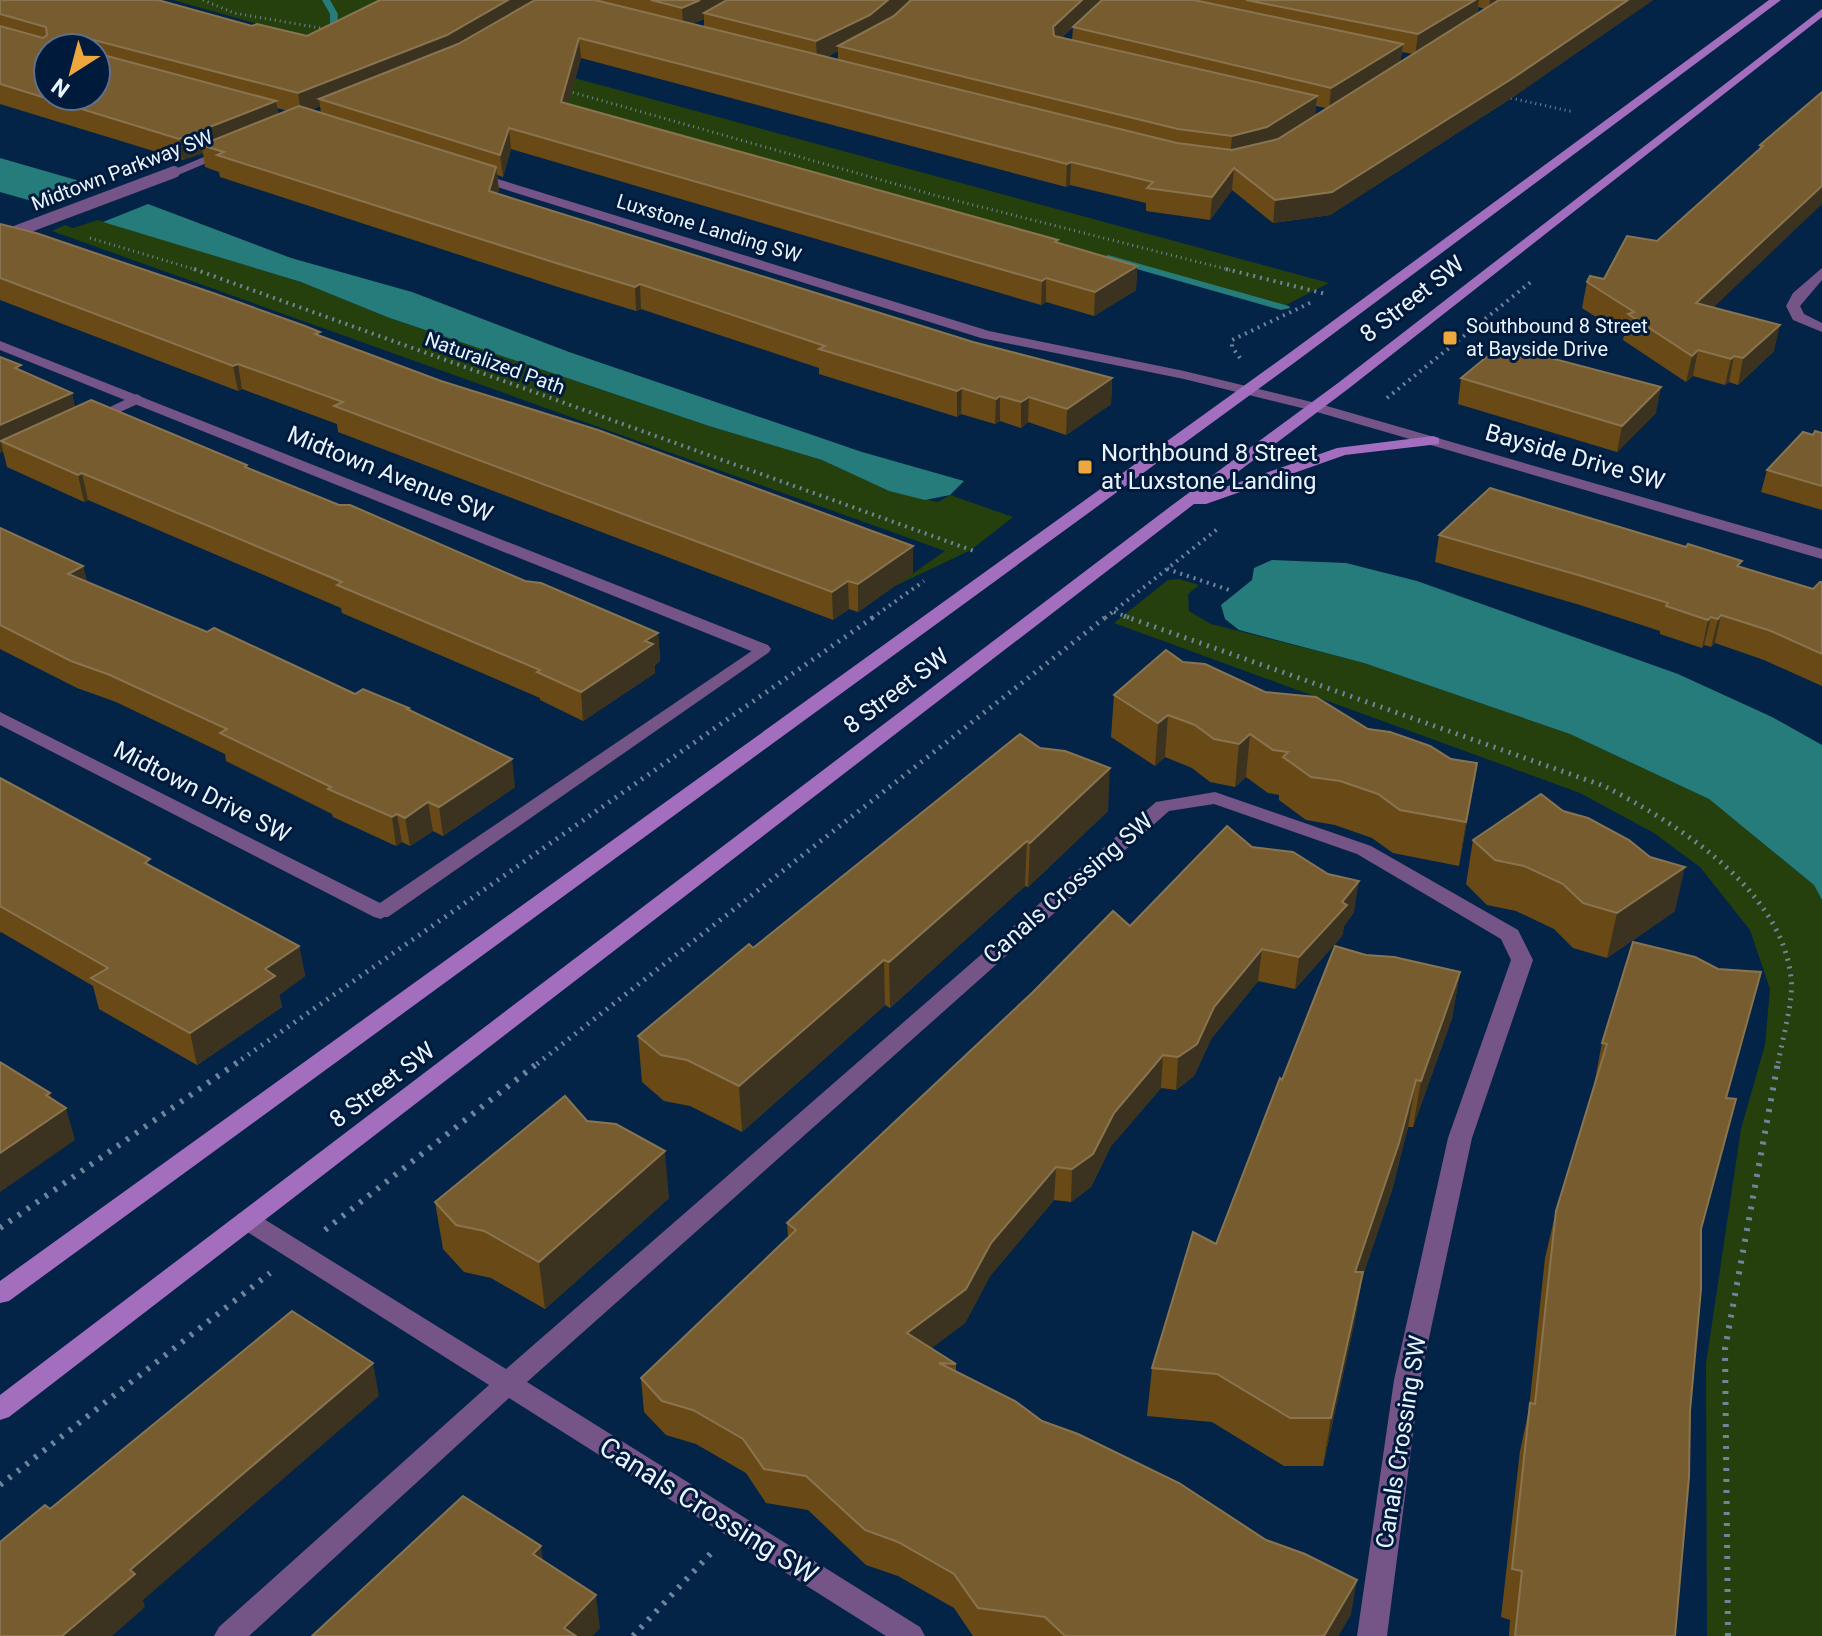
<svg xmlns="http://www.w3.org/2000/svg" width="1822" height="1636" font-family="Roboto,sans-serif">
<rect width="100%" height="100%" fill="#042447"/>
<!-- green -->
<g fill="#25400c">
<polygon points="173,0 390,0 399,64"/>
<polygon points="504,59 1329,283 1282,307 462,78"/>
<polygon points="98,220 301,282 387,317 709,426 822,460 889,491 938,502 950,495 1013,517 971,550 895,586 945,551 52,231 65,225 73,228"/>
<polygon points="1179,579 1199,585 1188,594 1189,611 1211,624 1364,663 1570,734 1709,799 1814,885 1822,900 1822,1636 1707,1636 1706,1364 1741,1129 1765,1045 1770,989 1750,930 1700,867 1654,833 1580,793 1114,623 1168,580"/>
</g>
<!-- water -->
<g fill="#257c7b">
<polygon points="0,158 90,184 39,203 0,192"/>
<polygon points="148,204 291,258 412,292 569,352 862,452 964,481 950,495 925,500 889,491 822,460 709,426 387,317 301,282 103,222"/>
<polygon points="1272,560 1346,563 1417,581 1678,674 1772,717 1822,745 1822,900 1814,885 1709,799 1570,734 1364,663 1239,630 1225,619 1221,605 1252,580 1254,568"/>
</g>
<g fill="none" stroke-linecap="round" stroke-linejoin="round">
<!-- stream -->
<g fill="#257c7b" fill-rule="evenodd">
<polygon points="322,0 330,0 338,14 337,28 330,26 330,14"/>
<polygon points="1108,255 1289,306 1290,308 1281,310 1105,260 1103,258"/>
</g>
<!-- path-far3 -->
<g stroke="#6f859d" stroke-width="3" stroke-dasharray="1 4" stroke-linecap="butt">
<polyline points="203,0 234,13 326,29"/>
<polyline points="568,91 934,195 1234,271"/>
<polyline points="1506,97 1574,112"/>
<polyline points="90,238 200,271"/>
</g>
<!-- path-far2 -->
<g stroke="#6f859d" stroke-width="4" stroke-dasharray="2 5" stroke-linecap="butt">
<polyline points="194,269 974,551"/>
<polyline points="1226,269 1326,294"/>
<polyline points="1240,358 1232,347 1232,340 1312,302"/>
<polyline points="1387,398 1532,281"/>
<polyline points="1167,569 1232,591"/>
<polyline points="1114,612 1130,618"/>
<polyline points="872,618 924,581"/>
<polyline points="1105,618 1220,527"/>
</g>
<!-- path-far1 -->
<g stroke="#6f859d" stroke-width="5" stroke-dasharray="2 6" stroke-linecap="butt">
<path d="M1124,616l480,170c72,37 178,103 187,192 3,23 -9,61 -13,86"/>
<polyline points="235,1064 875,616"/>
<polyline points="537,1064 1107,616"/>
</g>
<!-- path -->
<g stroke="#6f859d" stroke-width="6" stroke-dasharray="3 8" stroke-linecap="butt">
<polyline points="0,1228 238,1062"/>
<polyline points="325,1230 539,1062"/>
<polyline points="0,1485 270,1273"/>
<polyline points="633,1636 712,1552"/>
<polyline points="1728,1636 1725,1349 1778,1062"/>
</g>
<!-- lane -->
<g fill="#755487" fill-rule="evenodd">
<polygon points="137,394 145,399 142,402 96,423 86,423 83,420"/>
<polygon points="762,644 771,649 768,653 388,917 374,917 370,912 374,907"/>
</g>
<!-- street -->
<g fill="#755487" fill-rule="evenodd">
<polygon points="223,149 233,152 178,175 168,172"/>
<polygon points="472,171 989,331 1184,371 1320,404 1822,549 1822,559 1310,410 1184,379 981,338 468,178 468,172"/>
<polygon points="1822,268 1822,280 1800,306 1804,314 1822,323 1822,332 1793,320 1786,306 1793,293"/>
<polygon points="0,341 768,645 771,649 768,653 756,653 0,350"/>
<polygon points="0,712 388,907 392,912 381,919 374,917 0,725"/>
<polygon points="1215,792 1371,846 1518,930 1533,960 1472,1138 1420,1380 1387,1636 1357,1636 1394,1380 1448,1138 1511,960 1501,939 1357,854 1214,804 1169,811 527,1382 920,1627 925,1636 886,1636 509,1398 249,1636 214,1636 219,1627 489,1385 238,1226 235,1220 238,1214 247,1211 256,1214 506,1369 1156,802"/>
</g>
<!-- secondary -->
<g fill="#a46ebf" fill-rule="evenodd">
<polygon points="1769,0 1781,0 1298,360 9,1301 0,1303 0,1281 1288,354"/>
<polygon points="1822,9 1822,17 1348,389 1211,492 1337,448 1433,436 1439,438 1439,444 1345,455 1206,504 1194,504 9,1417 0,1420 0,1395 1171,506 1338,383"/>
</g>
<!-- street-bridge -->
<polyline stroke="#755487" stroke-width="12" points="17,231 174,172"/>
</g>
<!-- wall -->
<g fill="#694a16" fill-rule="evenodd">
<path d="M0,0l252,26 55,10 73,-36h1273l-143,99 -180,116 -57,8 -41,-33 -22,30 -64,-9v-8l-76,-18 -4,2 -485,-129 -13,46 569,162 -1,24 -42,26 -48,-14 -5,3 -530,-156 -8,28 -6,-2 2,15 -2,4 476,148 139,36 -1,26 -45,31 -38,-13 -7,6 -21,-7 -5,3 -34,-10 -4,3 -138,-43v-6l-178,-59 -5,2 -78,-24 -338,-110 -1,-5 -14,-5 -2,-14 -20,7 -183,-56zM1478,7l7,2 -8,5zM704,19v8l-12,-3zM1073,27l-1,13 -10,-3zM48,48h48v48zM838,51v9l-11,-3zM1402,52l11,2 -13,8zM320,106l1,7 -10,-3zM1316,106l10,2 -11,7zM277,108l11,3 -10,3z"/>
<polygon points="1822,92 1714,308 1774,351 1738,385 1729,382 1725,385 1693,376 1686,382 1623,340 1624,335 1582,308 1587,282 1604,279 1657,241 1759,149 1760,145"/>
<polygon points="0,224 320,336 441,381 913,546 913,573 858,612 849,609 833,620 338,432 337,424 242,389 238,391 0,300"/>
<polygon points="0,357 22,371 72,393 75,408 248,468 525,581 658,633 660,661 655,665 655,673 583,721 540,700 540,698 342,613 341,608 88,500 84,502 7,467 3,451 0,453"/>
<polygon points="1461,378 1656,413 1617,452 1458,404"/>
<polygon points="1822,433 1822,510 1761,492 1767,470 1813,435"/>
<polygon points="0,528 83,566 87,582 355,694 410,711 515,787 443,836 433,831 410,846 402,842 396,846 333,817 332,814 226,761 225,754 116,702 77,688 0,649"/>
<polygon points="1439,535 1740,567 1813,589 1822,582 1822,686 1764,660 1715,643 1711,647 1704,645 1702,648 1660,634 1660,631 1580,605 1435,562"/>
<polygon points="1183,662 1451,759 1477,763 1459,866 1393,853 1372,838 1335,825 1306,820 1279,800 1279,795 1268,793 1246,777 1235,787 1210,782 1192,768 1165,757 1155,766 1111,737 1114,695"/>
<polygon points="1020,734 1108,811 1028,887 1025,886 890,1008 885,1005 742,1132 690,1106 664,1101 642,1082 638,1036 753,948"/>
<polygon points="0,778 152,866 299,946 305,976 279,995 282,1007 197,1065 99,1009 93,986 1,932 0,933"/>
<polygon points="1473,840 1675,911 1607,958 1573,948 1554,929 1516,911 1487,905 1466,884"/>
<polygon points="1252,847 1354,912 1344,926 1342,936 1295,989 1258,981 1211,1039 1194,1076 1176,1090 1161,1088 1111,1146 1091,1187 1071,1202 1054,1200 990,1276 965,1323 931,1348 956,1364 956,1371 1042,1421 1351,1614 1338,1636 973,1636 954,1608 898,1576 866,1565 808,1510 766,1503 746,1473 696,1444 666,1435 644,1412 641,1378 788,1237 787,1223 1130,926"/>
<polygon points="1633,942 1726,1098 1701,1229 1675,1636 1509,1636 1510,1620 1501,1617 1520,1451 1529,1409 1545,1258 1556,1211 1593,1090 1602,1043"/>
<polygon points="1366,955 1460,972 1452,1018 1413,1127 1408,1127 1392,1190 1362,1278 1355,1320 1323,1466 1284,1466 1212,1422 1147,1416 1152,1368 1216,1244 1282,1080"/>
<polygon points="587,1121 669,1198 545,1309 491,1278 464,1272 443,1249 435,1202"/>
</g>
<!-- shaded-wall -->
<g fill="#3b331f">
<polygon points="508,0 544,0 450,55 319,99 320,106 301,114 298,93"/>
<polygon points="700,0 736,0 704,13 704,19 683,28 682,8"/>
<polygon points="888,0 911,0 870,35 838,46 838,51 817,62 816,41"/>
<polygon points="1082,0 1103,0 1052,47 1053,27"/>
<polygon points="1475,0 1479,0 1476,17 1415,55 1418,34"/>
<polygon points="1490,0 1504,0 1489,10"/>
<polygon points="1628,0 1653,0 1510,99 1330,215 1273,223 1275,200"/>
<polygon points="579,38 581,58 563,123 561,102"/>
<polygon points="1403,44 1400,64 1329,109 1331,88"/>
<polygon points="1317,96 1315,118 1265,149 1230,158 1232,136"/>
<polygon points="276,101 280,123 201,145 203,153 183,160 179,139"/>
<polygon points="509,128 511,149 503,177 500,155"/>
<polygon points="1071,162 1070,185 1066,187 1067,164"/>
<polygon points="496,167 499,190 491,214 489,191"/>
<polygon points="1234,168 1232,190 1210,220 1212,197"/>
<polygon points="1822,186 1822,204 1691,329 1696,303"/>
<polygon points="1137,266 1136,290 1094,316 1095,292"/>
<polygon points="1046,278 1046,302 1041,305 1042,281"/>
<polygon points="640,284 641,309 636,311 635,287"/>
<polygon points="1780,325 1774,351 1738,385 1743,358"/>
<polygon points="1698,350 1693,376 1686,382 1692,356"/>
<polygon points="1734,356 1729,382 1725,385 1731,359"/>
<polygon points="238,364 242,389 238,391 233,366"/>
<polygon points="1112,378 1111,404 1066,435 1067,409"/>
<polygon points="1661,387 1656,413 1617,452 1622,426"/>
<polygon points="962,388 961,414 957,417 957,391"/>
<polygon points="72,393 77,418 1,441 3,451 0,453 0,425"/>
<polygon points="1000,396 1000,421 995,424 996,399"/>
<polygon points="1029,397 1028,422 1021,428 1021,402"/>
<polygon points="82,473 88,500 84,502 78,475"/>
<polygon points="913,546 913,573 858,612 858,584"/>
<polygon points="83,566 90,592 68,574"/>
<polygon points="848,581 849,609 833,620 832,592"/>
<polygon points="1721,615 1715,643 1711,647 1718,619"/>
<polygon points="1711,617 1704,645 1702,648 1708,620"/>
<polygon points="658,633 660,661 655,665 655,673 583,721 581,692 645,641"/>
<polygon points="1168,715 1165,757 1155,766 1158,723"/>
<polygon points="1250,734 1246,777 1235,787 1239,744"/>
<polygon points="512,759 515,787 443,836 439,807"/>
<polygon points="1477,763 1470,806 1459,866 1466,822"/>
<polygon points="1110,768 1108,811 1028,887 1030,843"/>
<polygon points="428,802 433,831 410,846 405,818"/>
<polygon points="397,814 402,842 396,846 392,817"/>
<polygon points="1027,841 1025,886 890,1008 889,962"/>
<polygon points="1685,867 1675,911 1607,958 1617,913"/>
<polygon points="1359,881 1354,912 1344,926 1342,936 1295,989 1299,957"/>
<polygon points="299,946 305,976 279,995 282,1007 197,1065 190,1033 265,969"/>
<polygon points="1262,949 1258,981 1211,1039 1194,1076 1176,1090 1178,1057 1214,1007"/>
<polygon points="884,960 885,1005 742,1132 739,1086"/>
<polygon points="1460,972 1452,1018 1413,1127 1421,1081"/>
<polygon points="1163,1055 1161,1088 1111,1146 1091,1187 1071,1202 1072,1169 1114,1113"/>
<polygon points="1416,1080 1408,1127 1392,1190 1362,1278 1355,1320 1323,1466 1355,1272"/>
<polygon points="50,1093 56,1115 66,1108 75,1140 0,1192 0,1153 46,1095"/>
<polygon points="665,1151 669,1198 545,1309 539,1262"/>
<polygon points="1056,1167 1054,1200 990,1276 965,1323 907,1367 907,1333 991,1243"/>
<polygon points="373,1363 379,1396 143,1600 145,1607 112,1636 62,1636 130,1570"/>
<polygon points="541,1546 545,1579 533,1554"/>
<polygon points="1357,1580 1351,1614 1338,1636 1324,1636"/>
<polygon points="596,1595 600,1628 593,1636 565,1636 564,1628"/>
</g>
<!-- building -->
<g fill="#775c30" stroke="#897450" stroke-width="2">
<polygon points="0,0 158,0 252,26 257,24 307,36 380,0 508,0 447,35 298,93 90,39 91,48 48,48 48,96 96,96 96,53 276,101 179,139 0,84 0,26 43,38 47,35 46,27 0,14"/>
<polygon points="535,0 595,0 1177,143 1232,150 1278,139 1499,0 1628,0 1513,78 1332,192 1275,200 1234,168 1212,197 1147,188 1153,182 1071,162 1067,164 579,38 561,102 1058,240 1055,242 1137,266 1095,292 1046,278 1042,281 509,128 500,155 319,99 458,44"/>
<polygon points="651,0 700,0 682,8"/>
<polygon points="727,0 888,0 870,15 816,41 704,13"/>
<polygon points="911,0 1082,0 1053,27 1054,36 1317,96 1267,127 1232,136 1178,129 838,46 894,16"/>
<polygon points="1102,0 1194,0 1403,44 1331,88 1073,27"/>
<polygon points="1246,0 1475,0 1418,34"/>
<polygon points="1822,92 1822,186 1696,303 1780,325 1743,358 1734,356 1731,359 1698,350 1692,356 1628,314 1634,312 1587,282 1590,276 1604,279 1627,236 1657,241 1763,146 1760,145"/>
<polygon points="299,106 496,167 489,191 973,342 1112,378 1067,409 1029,397 1021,402 1000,396 996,399 962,388 957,391 819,349 825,346 640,284 635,287 556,263 217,155 224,152 201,145"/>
<polygon points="0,224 36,233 213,293 305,326 320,332 315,334 441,381 598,430 913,546 858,584 848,581 832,592 334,406 343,402 238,364 233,366 0,278"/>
<polygon points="1501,345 1661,387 1622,426 1461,378"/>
<polygon points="0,357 21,365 15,368 72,393 0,425"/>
<polygon points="91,400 247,465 245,467 339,505 350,505 525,581 541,583 658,633 645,641 653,644 581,692 537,672 540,670 337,585 342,582 82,473 78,475 1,441"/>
<polygon points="1815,431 1822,433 1822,486 1767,470 1803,432 1813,435"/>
<polygon points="1490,488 1686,547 1688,544 1742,561 1737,566 1813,589 1820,582 1822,582 1822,654 1771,631 1721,615 1718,619 1711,617 1708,620 1666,606 1668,603 1585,577 1439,535"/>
<polygon points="0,528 83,566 68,574 207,632 214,628 355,694 363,689 409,708 407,709 512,759 439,807 428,802 405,818 397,814 392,817 328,789 331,787 220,733 227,729 110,675 71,661 0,625"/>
<polygon points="1166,650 1183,662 1205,664 1265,692 1316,697 1368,729 1390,732 1430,746 1451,759 1477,763 1466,822 1400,810 1378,794 1340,781 1311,777 1283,757 1288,752 1273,750 1250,734 1239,744 1214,739 1195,725 1168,715 1158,723 1114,695"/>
<polygon points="1020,734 1040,748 1065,751 1110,768 1030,843 1027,841 889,962 884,960 739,1086 687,1060 661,1055 638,1036 749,944 753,948"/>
<polygon points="0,778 150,859 145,863 299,946 265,969 275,976 190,1033 91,978 108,968 0,906"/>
<polygon points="1541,794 1563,811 1588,818 1629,840 1650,857 1685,867 1617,913 1583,903 1563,884 1524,866 1495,860 1473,840"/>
<polygon points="1227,826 1252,847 1293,852 1328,874 1359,881 1342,902 1347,905 1299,957 1262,949 1214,1007 1197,1044 1178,1057 1163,1055 1114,1113 1093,1154 1072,1169 1056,1167 991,1243 966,1289 907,1333 956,1364 939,1363 1015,1401 1042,1421 1078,1434 1179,1483 1266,1540 1305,1554 1357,1580 1324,1636 1065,1636 1045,1617 978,1608 954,1574 898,1542 865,1530 806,1476 764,1469 743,1439 693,1410 662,1401 641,1378 796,1230 787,1223 1033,992 1113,911 1130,926"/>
<polygon points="1633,942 1695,957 1718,969 1761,972 1726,1098 1736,1099 1701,1229 1701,1289 1690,1411 1689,1477 1675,1636 1515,1636 1522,1571 1512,1569 1530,1403 1535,1404 1556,1211 1607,1044 1602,1043"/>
<polygon points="1335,946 1366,955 1394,957 1460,972 1421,1081 1416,1080 1399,1143 1355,1272 1363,1272 1331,1418 1290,1418 1217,1374 1152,1368 1193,1232 1216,1244 1280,1078 1282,1080"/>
<polygon points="0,1062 50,1093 46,1095 66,1108 0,1153"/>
<polygon points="565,1096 587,1121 616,1124 665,1151 539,1262 484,1231 456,1225 435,1202"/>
<polygon points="292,1311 373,1363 130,1570 135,1574 62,1636 0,1636 0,1542 45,1505 50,1509"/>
<polygon points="463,1496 541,1546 533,1554 596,1595 564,1628 576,1636 312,1636"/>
</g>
<!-- markers -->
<g fill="#eea73c" stroke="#001a3c" stroke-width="3">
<rect x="1442" y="330" width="16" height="16" rx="4"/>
<rect x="1077" y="459" width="16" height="16" rx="4"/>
</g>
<g text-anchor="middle" stroke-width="6" stroke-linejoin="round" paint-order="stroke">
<!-- far-street labels -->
<g font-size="20" fill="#eaf4ff" stroke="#001a3c">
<text transform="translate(122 170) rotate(-21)" y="7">Midtown Parkway SW</text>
<text transform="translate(709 228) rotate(17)" y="7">Luxstone Landing SW</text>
<text transform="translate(495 363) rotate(20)" y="7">Naturalized Path</text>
</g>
<!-- far-poi labels -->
<g font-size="20" fill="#eaf4ff" stroke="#001a3c" text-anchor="start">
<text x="1466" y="333">Southbound 8 Street<tspan x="1466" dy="23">at Bayside Drive</tspan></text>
</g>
<!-- street labels -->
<g font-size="24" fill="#eaf4ff" stroke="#001a3c">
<text transform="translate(1412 299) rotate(-38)" y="8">8 Street SW</text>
<text transform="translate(1575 457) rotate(16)" y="8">Bayside Drive SW</text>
<text transform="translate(390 474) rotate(22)" y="8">Midtown Avenue SW</text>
<text transform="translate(896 691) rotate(-37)" y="8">8 Street SW</text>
<text transform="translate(202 792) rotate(27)" y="8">Midtown Drive SW</text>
<text transform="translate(1068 888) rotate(-41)" y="8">Canals Crossing SW</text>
<text transform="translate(382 1085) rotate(-37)" y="8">8 Street SW</text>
<text transform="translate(1401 1442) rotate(-81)" y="8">Canals Crossing SW</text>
</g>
<!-- poi labels -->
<g font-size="24" fill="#eaf4ff" stroke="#001a3c" text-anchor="start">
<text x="1101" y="461">Northbound 8 Street<tspan x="1101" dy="28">at Luxstone Landing</tspan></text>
</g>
<!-- near-street labels -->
<g font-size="28" fill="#eaf4ff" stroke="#001a3c">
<text transform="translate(709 1510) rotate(32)" y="10">Canals Crossing SW</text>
</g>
</g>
<!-- north arrow -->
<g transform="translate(72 72) rotate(216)"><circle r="38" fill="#001a3c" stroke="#5e718a" stroke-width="2"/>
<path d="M0-6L14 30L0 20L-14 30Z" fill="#eea73c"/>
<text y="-12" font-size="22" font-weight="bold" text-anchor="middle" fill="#eaf4ff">N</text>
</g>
</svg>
